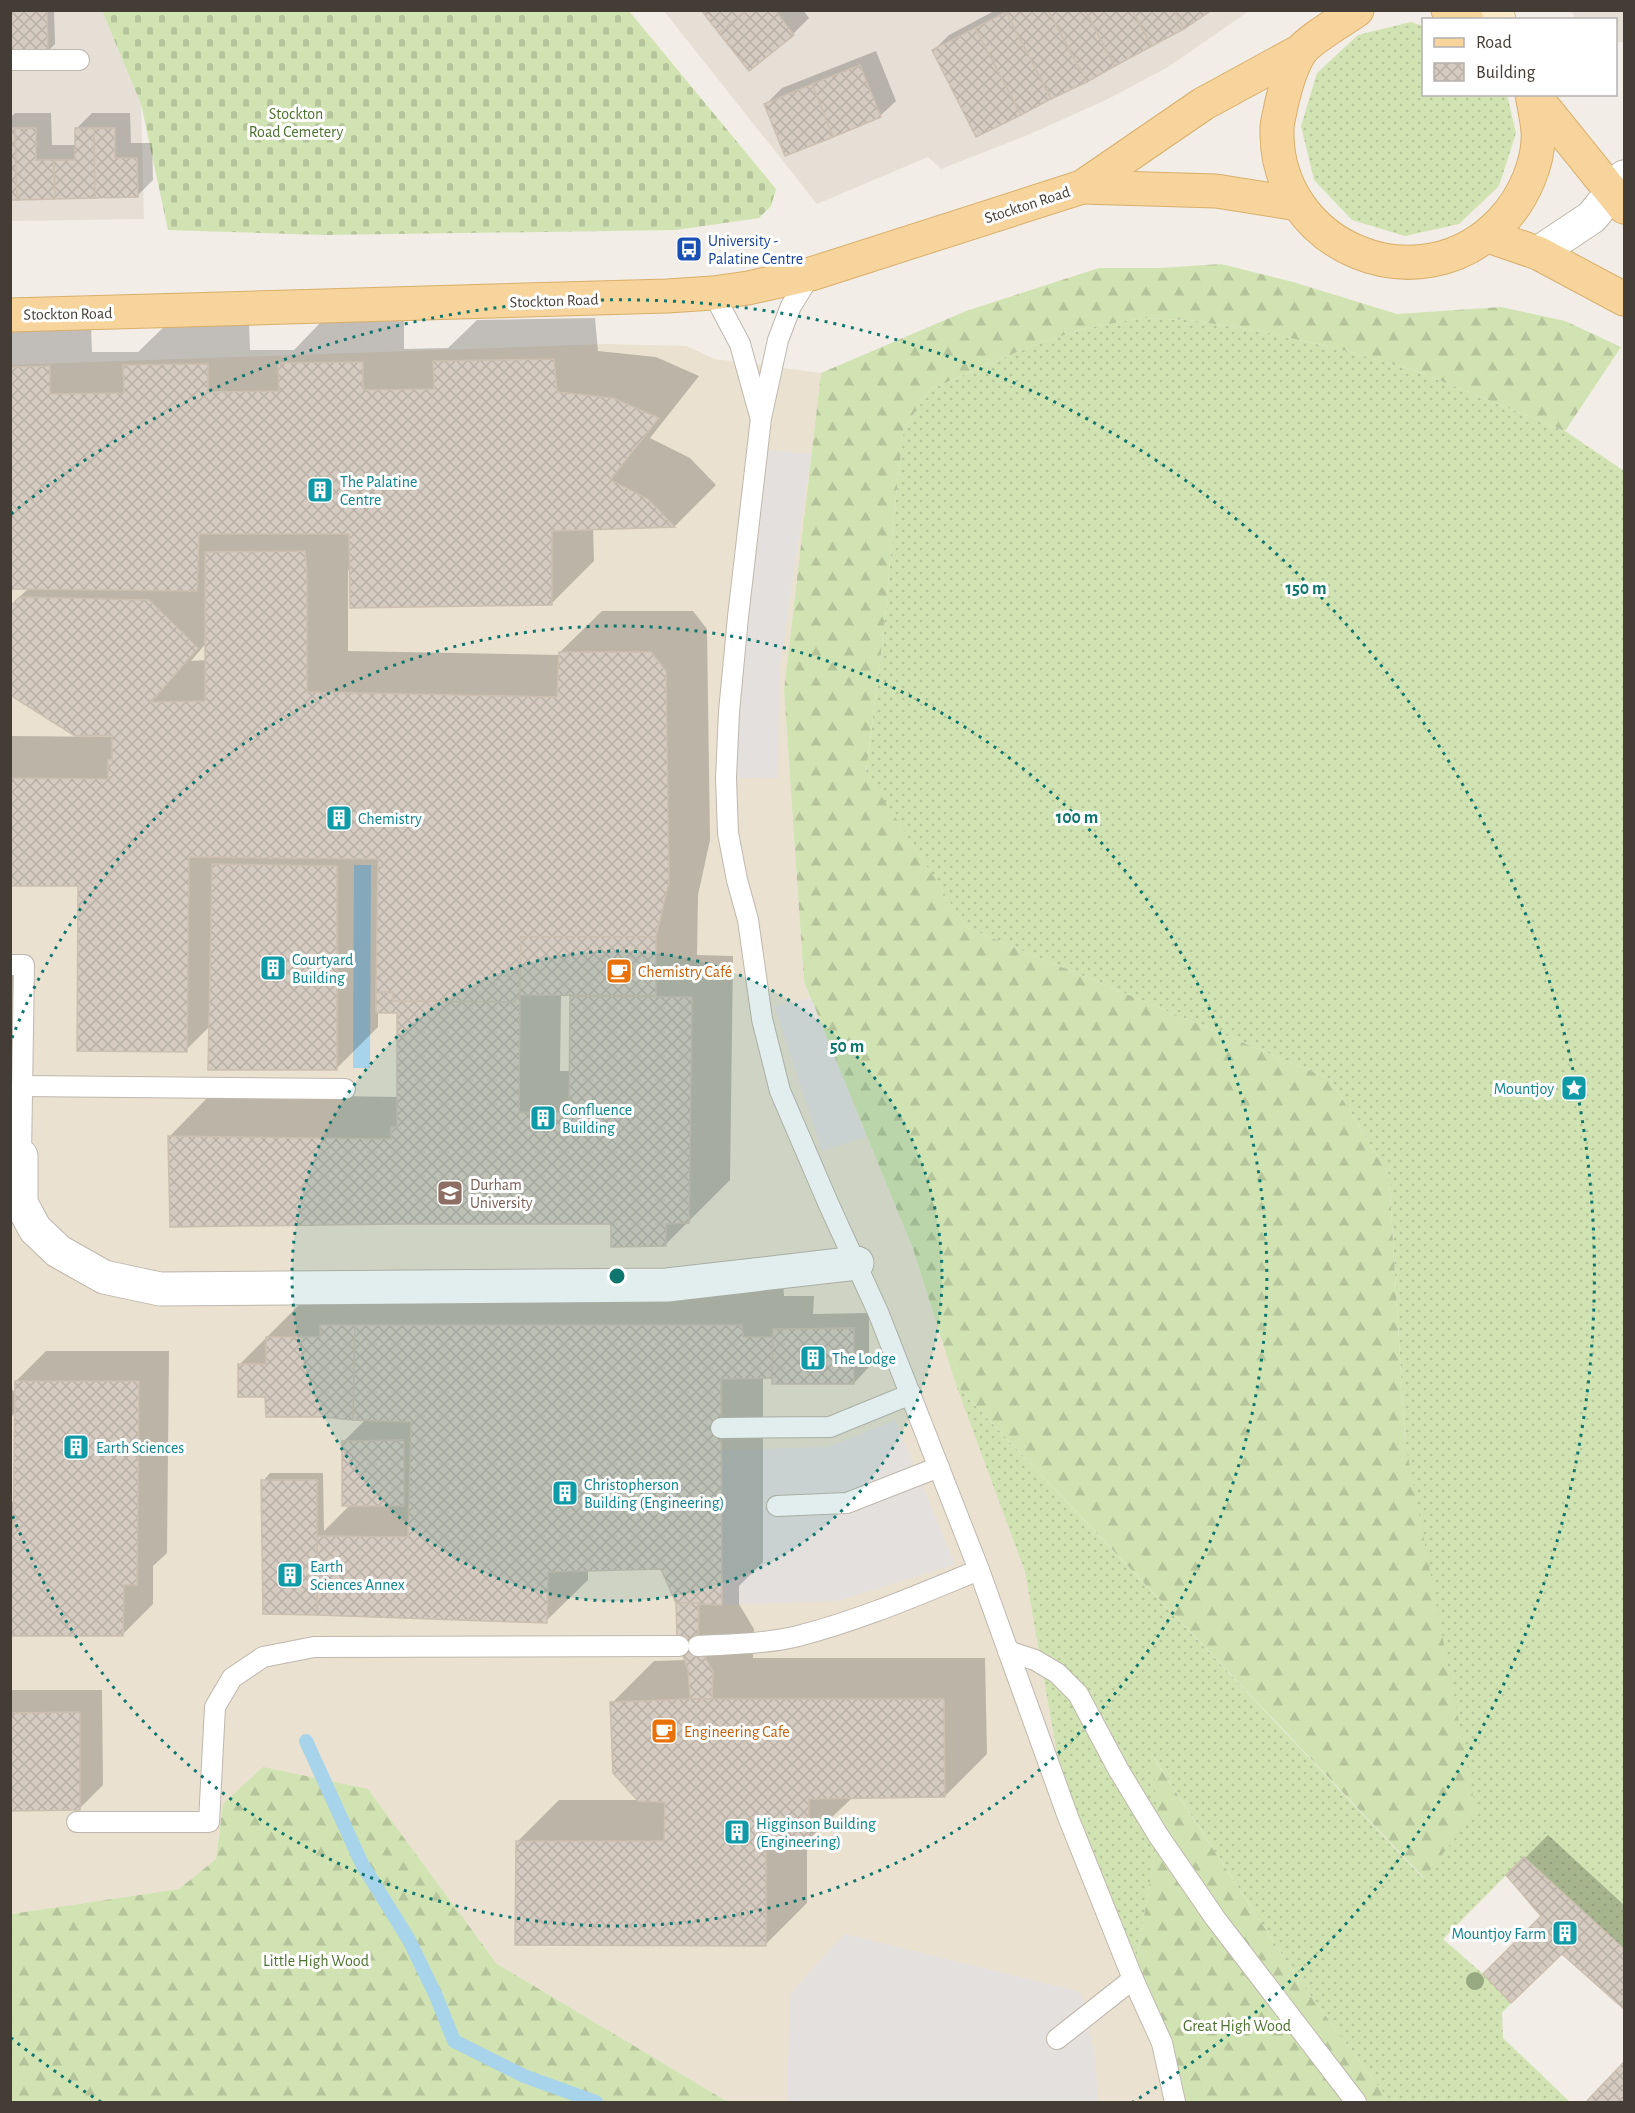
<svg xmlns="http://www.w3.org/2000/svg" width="1635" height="2113" font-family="'Alegreya Sans',sans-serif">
<defs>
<pattern id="grass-dots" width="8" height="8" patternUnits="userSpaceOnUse" patternTransform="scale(1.5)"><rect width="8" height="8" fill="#d1e3b2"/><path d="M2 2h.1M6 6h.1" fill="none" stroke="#b5c49a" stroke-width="1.8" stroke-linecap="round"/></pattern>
<pattern id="forest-firs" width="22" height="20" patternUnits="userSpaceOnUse" patternTransform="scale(1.5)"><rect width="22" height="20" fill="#d1e3b2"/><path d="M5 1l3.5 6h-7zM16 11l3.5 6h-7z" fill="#b5c49a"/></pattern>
<pattern id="cemetery-stones" width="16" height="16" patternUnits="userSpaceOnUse" patternTransform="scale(1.5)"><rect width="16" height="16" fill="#d1e3b2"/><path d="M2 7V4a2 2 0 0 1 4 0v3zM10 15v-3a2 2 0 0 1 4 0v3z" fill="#b5c49a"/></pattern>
<pattern id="building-cross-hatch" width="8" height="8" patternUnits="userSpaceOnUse" patternTransform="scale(1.5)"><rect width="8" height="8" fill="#d5cbc0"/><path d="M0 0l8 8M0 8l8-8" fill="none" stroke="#b8afa6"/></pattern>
</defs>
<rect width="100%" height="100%" fill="#f2ede6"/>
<!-- residential -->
<g fill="#e5dfd5">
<polygon points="10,11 102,11 141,104 144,219 11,221"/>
<polygon points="664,11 1249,11 1168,67 1108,99 1030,134 941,169 928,157 817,204"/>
<polygon points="1571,11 1624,11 1624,42 1616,42 1616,20 1576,19"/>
</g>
<!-- education -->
<polygon fill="#eae1d1" points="606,344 686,346 715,359 821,373 784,690 804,982 913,1249 956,1385 1025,1572 1068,1817 1175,2102 728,2102 497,1964 368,1789 223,1804 216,1859 179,1889 11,1914 10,365"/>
<!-- grass -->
<g fill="url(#grass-dots)">
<polygon points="1411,22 1423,26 1424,94 1507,95 1516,133 1499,186 1459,224 1405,236 1352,220 1314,180 1301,126 1317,73 1358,35"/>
<polygon points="1143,318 1189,320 1255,330 1343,350 1419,372 1565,431 1624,471 1624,1949 1524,1857 1443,1939 1483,1974 1511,2003 1502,2013 1503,2038 1570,2102 1390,2102 1298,1979 1154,1758 1158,1835 1133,1979 1068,1817 1025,1572 956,1385 1423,1878 1405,1441 1389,1175 1330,1079 966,927 866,773 884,629 895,504 904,428 931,389 1034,345 1086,328"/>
</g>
<!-- forest -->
<g fill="url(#forest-firs)">
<polygon points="1221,264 1293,282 1397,314 1501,307 1565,321 1621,347 1565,431 1419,372 1343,350 1255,330 1189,320 1143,318 1086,328 1034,345 931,389 904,428 895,504 884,629 866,772 966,927 1330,1079 1389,1175 1405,1441 1476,1811 1424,1878 956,1385 913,1249 804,982 784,690 821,373 966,311 1099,268 1160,268"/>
<polygon points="1153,1757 1298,1979 1390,2102 1175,2102 1133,1979 1158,1835"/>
<polygon points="263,1767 368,1789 497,1964 728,2102 11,2102 11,1914 179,1889 216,1859 223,1804"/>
</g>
<!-- cemetery -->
<polygon fill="url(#cemetery-stones)" points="102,11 629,11 776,189 771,206 759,218 676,230 325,235 168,230 141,104"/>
<!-- parking -->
<g fill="#e3e0de">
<polygon points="757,449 811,454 779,673 778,778 726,778"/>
<polygon points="811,998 866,1137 822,1151 774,1006"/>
<polygon points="895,1420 955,1564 838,1601 722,1605 721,1450 828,1447"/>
<polygon points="844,1934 1081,1992 1095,2057 1098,2102 787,2102 790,1994"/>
</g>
<!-- water -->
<polygon fill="#a7d4ea" points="354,865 371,865 370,1068 353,1068"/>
<!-- shadow -->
<g fill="#0003" fill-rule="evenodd">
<polygon points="10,10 54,10 55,44 47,52"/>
<polygon points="702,10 803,10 809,18 793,34 749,69"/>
<polygon points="996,10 1209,10 933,51 949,35"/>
<polygon points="876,51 896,101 880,116 766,104 782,88"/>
<polygon points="15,113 51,113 52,145 77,145 76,129 92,113 130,113 131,143 152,143 153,180 137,196 10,198 10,118"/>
<path d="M595,318l3,33 58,6 43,19 -49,62 40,20 26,27 -41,41 -82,2 1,33 -42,42 -204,-33v81l212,4v-3l42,-41h91l14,18 3,211 -12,55 -1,60 36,1 -3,224 -65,65 -53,-22 -442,-87 41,-42 187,3v-86h-20v16l-42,42 -126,-43 -24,24 -106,-165 -70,-1v-148l103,1 -103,-131 19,-18h-19v-262l81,-1 1,27h46l29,-28 82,-1 1,27h44l27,-28 83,-1v28l44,-1 29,-28zM207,642v18l-16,1zM561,994h10v77h-11z"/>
<polygon points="10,958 26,958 27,1055 10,1072"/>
<polygon points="783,1284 784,1296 814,1296 813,1314 869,1313 869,1367 854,1383 774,1375 771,1377 763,1377 763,1562 739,1586 739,1604 754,1629 753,1658 985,1658 987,1754 945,1796 851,1797 851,1799 807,1841 807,1903 765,1945 517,1842 559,1800 639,1800 612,1703 654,1661 686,1660 677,1603 662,1567 588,1569 588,1580 546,1621 317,1613 263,1481 270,1473 323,1473 324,1531 351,1504 344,1441 366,1419 267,1396 239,1365 309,1295"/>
<polygon points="10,1311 12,1316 10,1335"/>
<polygon points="46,1351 169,1351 167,1553 153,1566 153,1604 123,1634 10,1635 10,1502 15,1502 16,1412 10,1418 10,1388 16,1393 16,1381"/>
<polygon points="10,1690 102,1690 103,1785 79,1809 10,1809"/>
<polygon points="1548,1835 1624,1905 1624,2007 1562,1952 1543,1916 1508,1875"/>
<polygon points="1624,2064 1624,2102 1588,2102"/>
</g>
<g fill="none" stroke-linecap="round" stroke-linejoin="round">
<!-- stream -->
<polyline stroke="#a7d4ea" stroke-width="14" points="306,1741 362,1864 409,1940 436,1996 454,2041 524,2076 596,2102"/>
</g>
<!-- building -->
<g fill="url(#building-cross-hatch)" stroke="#ccbfb0" stroke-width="1.5">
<polygon points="10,10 47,10 48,53 10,54"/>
<polygon points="701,10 747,10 719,33"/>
<polygon points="747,10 775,10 794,35 749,71 719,33"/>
<polygon points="1009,10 1048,10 1087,82 1051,99 1006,12"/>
<polygon points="1048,10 1085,10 1115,66 1087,82"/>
<polygon points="1085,10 1132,10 1152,46 1115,66"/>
<polygon points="1132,10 1174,10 1184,29 1152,46"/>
<polygon points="1174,10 1212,10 1184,29"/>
<polygon points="1006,12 1051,99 1021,115 975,28"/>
<polygon points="975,28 1021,115 976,137 932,50"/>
<polygon points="860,65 881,117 833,137 812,84"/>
<polygon points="812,84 833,137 785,156 764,104"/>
<polygon points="10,128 15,128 17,200 10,200"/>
<polygon points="15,128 36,128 36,160 54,160 55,199 17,200"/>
<polygon points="75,128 94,128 95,198 55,199 54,160 75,160"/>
<polygon points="94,128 115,128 115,158 137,158 138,197 95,198"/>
<polygon points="554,359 557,392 613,398 659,418 610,480 648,499 675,527 552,531 552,605 350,608 349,534 199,534 197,591 10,589 10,367 50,366 50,394 124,393 123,365 208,364 208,392 279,391 278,363 363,362 363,390 434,389 433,361"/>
<polygon points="305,551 307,572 307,692 557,697 559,652 651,652 666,671 669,882 656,937 521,937 520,995 514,1002 393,1001 393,992 376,992 378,859 189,857 187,1052 77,1051 78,886 10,886 10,778 108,779 108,760 112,760 112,736 75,736 10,695 10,606 20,597 149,600 198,648 151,702 205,701 205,552"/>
<polygon points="212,864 337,866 337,1070 208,1070"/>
<polygon points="521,937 656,937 656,996 520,995"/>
<polygon points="376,992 393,992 393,1001 514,1002 520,995 519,1112 569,1113 570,996 692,997 689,1223 666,1224 666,1246 611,1247 611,1224 397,1224 170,1227 168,1136 391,1139 391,1127 397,1127 397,1013 376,1013"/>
<polygon points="320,1325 355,1325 353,1420 322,1417 266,1417 265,1397 238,1397 238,1364 266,1364 266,1337 320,1337"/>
<polygon points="355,1325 742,1325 743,1337 773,1337 772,1378 721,1379 722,1605 676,1603 661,1569 548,1572 547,1623 317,1615 317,1536 408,1537 411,1422 353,1420"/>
<polygon points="854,1328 854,1384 772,1384 773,1329"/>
<polygon points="15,1381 139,1381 137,1585 124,1585 123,1636 10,1636 10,1532 13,1532"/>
<polygon points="404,1440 404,1506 342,1506 342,1441"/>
<polygon points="261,1480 317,1480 317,1615 263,1614"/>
<polygon points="676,1603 699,1603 698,1646 713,1671 712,1699 690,1699 688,1669 677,1640"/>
<polygon points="690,1699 944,1699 945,1797 809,1799 809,1843 766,1843 766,1946 515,1945 516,1841 664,1841 665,1802 638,1801 613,1773 610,1702"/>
<polygon points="80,1712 80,1810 10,1811 10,1713"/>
<polygon points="1524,1857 1624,1949 1624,2009 1562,1954 1511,2003 1483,1974 1541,1916 1506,1875"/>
<polygon points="1624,2062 1624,2102 1586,2102"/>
</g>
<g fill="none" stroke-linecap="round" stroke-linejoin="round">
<defs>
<g id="lane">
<polyline points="10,60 79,60"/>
<polyline points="811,274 791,306 778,340 761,418 738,617 729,712 726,778 728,833 737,880 748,920 762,1019 780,1091 829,1205 878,1312 979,1570 1068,1817 1133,1979 1162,2043 1175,2102"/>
<polyline points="713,293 740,344 760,416"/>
<polyline points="10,965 24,965 21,1156"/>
<polyline points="22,1086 345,1089"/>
<polyline points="721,1428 830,1427 911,1394"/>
<polyline points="777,1506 847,1503 939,1467"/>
<path d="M698,1646c33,-2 67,-2 100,-10 63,-16 122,-42 181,-66"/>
<polyline points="1008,1651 1035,1660 1057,1673 1078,1694 1118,1769 1158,1835 1215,1918 1356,2102"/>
<polyline points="77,1822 209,1822 215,1707 232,1678 263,1657 314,1647 679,1646"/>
<polyline points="1057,2039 1133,1979"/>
</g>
<g id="street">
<polyline points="1538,253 1592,217 1624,177"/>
<polyline points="21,1156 21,1203 35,1229 58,1251 104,1277 160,1289 667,1285 857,1263"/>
</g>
<polyline id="secondary" points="1496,10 1499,20"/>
<g id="primary">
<path d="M1357,10c-14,10 -47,29 -56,41 -10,15 -16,37 -20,55 -1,7 -4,15 -4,23 -3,119 144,179 225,92 21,-22 38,-59 36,-90 -1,-12 -4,-25 -6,-37"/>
<polyline points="1448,10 1467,20"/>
<polyline points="1533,94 1624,207"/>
<polyline points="1082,187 1216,191 1298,204"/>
<polyline points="1488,236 1538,253 1624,299"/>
<polyline points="10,315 667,296 713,293 748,288 811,274 1082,187 1203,104 1302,50"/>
</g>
</defs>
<!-- lane casing -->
<use href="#lane" stroke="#bfb7ad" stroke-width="22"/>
<!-- street casing -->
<use href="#street" stroke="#bfb7ad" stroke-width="35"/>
<!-- secondary casing -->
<use href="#secondary" stroke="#cebc99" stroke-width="35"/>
<!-- primary casing -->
<use href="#primary" stroke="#d9af6c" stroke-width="35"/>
<!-- lane -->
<use href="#lane" stroke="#fff" stroke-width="20"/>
<!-- street -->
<use href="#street" stroke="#fff" stroke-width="33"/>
<!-- secondary -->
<use href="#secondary" stroke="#faeac8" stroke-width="33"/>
<!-- primary -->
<use href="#primary" stroke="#f6d49b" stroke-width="33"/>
</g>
<!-- trees -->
<circle fill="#97a981" cx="1475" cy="1981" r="9"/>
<!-- distance rings -->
<circle cx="617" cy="1276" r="325" fill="#0f766e" fill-opacity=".12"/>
<g fill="none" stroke="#0f766e" stroke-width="3" stroke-dasharray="3 6">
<circle cx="617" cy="1276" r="325"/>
<path d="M12 1038A650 650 0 1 1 12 1514"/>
<path d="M101 2102A974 974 0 0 1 11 2038M11 514A974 974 0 1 1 1133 2102"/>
</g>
<!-- icons -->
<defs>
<symbol id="bus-square" viewBox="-11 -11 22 22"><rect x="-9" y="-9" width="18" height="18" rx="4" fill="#1a4fb4" stroke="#fff"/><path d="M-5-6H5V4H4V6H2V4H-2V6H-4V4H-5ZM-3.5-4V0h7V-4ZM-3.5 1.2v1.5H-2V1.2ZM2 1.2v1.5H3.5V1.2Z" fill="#fff"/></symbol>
<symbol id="building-square" viewBox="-11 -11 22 22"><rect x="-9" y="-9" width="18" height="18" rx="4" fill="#0f9aa8" stroke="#fff"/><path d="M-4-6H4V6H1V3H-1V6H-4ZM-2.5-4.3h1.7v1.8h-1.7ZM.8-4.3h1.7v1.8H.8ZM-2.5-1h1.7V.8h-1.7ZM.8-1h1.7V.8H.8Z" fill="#fff"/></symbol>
<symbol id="cafe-square" viewBox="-11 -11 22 22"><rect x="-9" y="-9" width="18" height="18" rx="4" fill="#e8710a" stroke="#fff"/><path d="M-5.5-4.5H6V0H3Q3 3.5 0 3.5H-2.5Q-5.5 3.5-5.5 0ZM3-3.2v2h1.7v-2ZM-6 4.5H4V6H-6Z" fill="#fff"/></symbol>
<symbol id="sight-square" viewBox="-11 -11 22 22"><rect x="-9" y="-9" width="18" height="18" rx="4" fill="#0f9aa8" stroke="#fff"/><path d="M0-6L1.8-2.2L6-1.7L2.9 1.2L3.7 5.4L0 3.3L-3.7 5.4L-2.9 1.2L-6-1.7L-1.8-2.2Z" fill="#fff"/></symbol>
<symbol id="university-square" viewBox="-11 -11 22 22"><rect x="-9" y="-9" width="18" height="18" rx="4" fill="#8d6e63" stroke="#fff"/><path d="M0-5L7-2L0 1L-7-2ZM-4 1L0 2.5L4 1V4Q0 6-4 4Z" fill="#fff"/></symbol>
</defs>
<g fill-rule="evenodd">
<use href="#bus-square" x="674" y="234" width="30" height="30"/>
<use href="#building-square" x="305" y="475" width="30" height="30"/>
<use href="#building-square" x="324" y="803" width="30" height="30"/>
<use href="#building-square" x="258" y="953" width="30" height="30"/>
<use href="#cafe-square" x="604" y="956" width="30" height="30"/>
<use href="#sight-square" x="1559" y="1073" width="30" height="30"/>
<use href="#building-square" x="528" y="1103" width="30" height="30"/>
<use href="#university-square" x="435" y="1178" width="30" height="30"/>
<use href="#building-square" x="798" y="1343" width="30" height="30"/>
<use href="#building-square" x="61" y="1432" width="30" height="30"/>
<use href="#building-square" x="550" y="1478" width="30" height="30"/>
<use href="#building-square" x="275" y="1560" width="30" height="30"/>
<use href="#cafe-square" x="649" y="1716" width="30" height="30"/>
<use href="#building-square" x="722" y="1817" width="30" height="30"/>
<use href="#building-square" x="1550" y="1918" width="30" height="30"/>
</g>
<g text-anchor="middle" stroke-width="6" stroke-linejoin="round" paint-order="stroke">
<!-- park labels -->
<g font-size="16" fill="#4d712e" stroke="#fff">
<text x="296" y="119">Stockton<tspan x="296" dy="18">Road Cemetery</tspan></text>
<text x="316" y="1966">Little High Wood</text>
<text x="1237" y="2031">Great High Wood</text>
</g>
<!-- street labels -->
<g font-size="16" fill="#443d36" stroke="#fff">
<text transform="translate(1027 204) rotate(-18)" y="6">Stockton Road</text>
<text transform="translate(554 300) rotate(-2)" y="6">Stockton Road</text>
<text transform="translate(68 313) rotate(-1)" y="6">Stockton Road</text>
</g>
<!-- transit labels -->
<g font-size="16" fill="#164399" stroke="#fff" text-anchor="start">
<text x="708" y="246">University -<tspan x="708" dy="18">Palatine Centre</tspan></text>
</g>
<!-- culture labels -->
<g font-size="16" fill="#0d838f" stroke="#fff" text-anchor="start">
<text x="340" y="487">The Palatine<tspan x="340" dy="18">Centre</tspan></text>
<text x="358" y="824">Chemistry</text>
<text x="292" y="965">Courtyard<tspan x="292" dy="18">Building</tspan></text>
<text x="1554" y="1094" text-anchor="end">Mountjoy</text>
<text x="562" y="1115">Confluence<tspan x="562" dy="18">Building</tspan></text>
<text x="832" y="1364">The Lodge</text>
<text x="96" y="1453">Earth Sciences</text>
<text x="584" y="1490">Christopherson<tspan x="584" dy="18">Building (Engineering)</tspan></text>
<text x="310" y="1572">Earth<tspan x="310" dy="18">Sciences Annex</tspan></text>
<text x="756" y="1829">Higginson Building<tspan x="756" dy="18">(Engineering)</tspan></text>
<text x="1546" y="1939" text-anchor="end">Mountjoy Farm</text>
</g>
<!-- food labels -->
<g font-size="16" fill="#c56008" stroke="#fff" text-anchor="start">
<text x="638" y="977">Chemistry Café</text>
<text x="684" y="1737">Engineering Cafe</text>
</g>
<!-- education labels -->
<g font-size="16" fill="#785e54" stroke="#fff" text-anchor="start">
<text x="470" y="1190">Durham<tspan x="470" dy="18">University</tspan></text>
</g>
</g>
<circle cx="617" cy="1276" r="9" fill="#0f766e" stroke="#fff" stroke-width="3"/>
<g font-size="18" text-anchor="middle" font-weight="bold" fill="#0f766e" stroke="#fff" stroke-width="6" stroke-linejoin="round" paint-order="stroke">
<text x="1306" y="594">150 m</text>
<text x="1077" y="823">100 m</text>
<text x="847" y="1052">50 m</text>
</g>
<!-- border -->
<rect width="1635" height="2113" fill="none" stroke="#443d36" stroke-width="24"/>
<!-- legend -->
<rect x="1422" y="18" width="195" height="78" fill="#ffffff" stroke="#b4b1af" stroke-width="1.5"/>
<rect x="1434" y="38" width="30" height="9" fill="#f6d49b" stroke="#b4b1af" stroke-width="1.5"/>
<text x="1476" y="48" font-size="18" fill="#443d36">Road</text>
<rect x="1434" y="63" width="30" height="18" fill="url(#building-cross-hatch)" stroke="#b4b1af" stroke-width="1.5"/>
<text x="1476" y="78" font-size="18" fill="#443d36">Building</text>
</svg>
